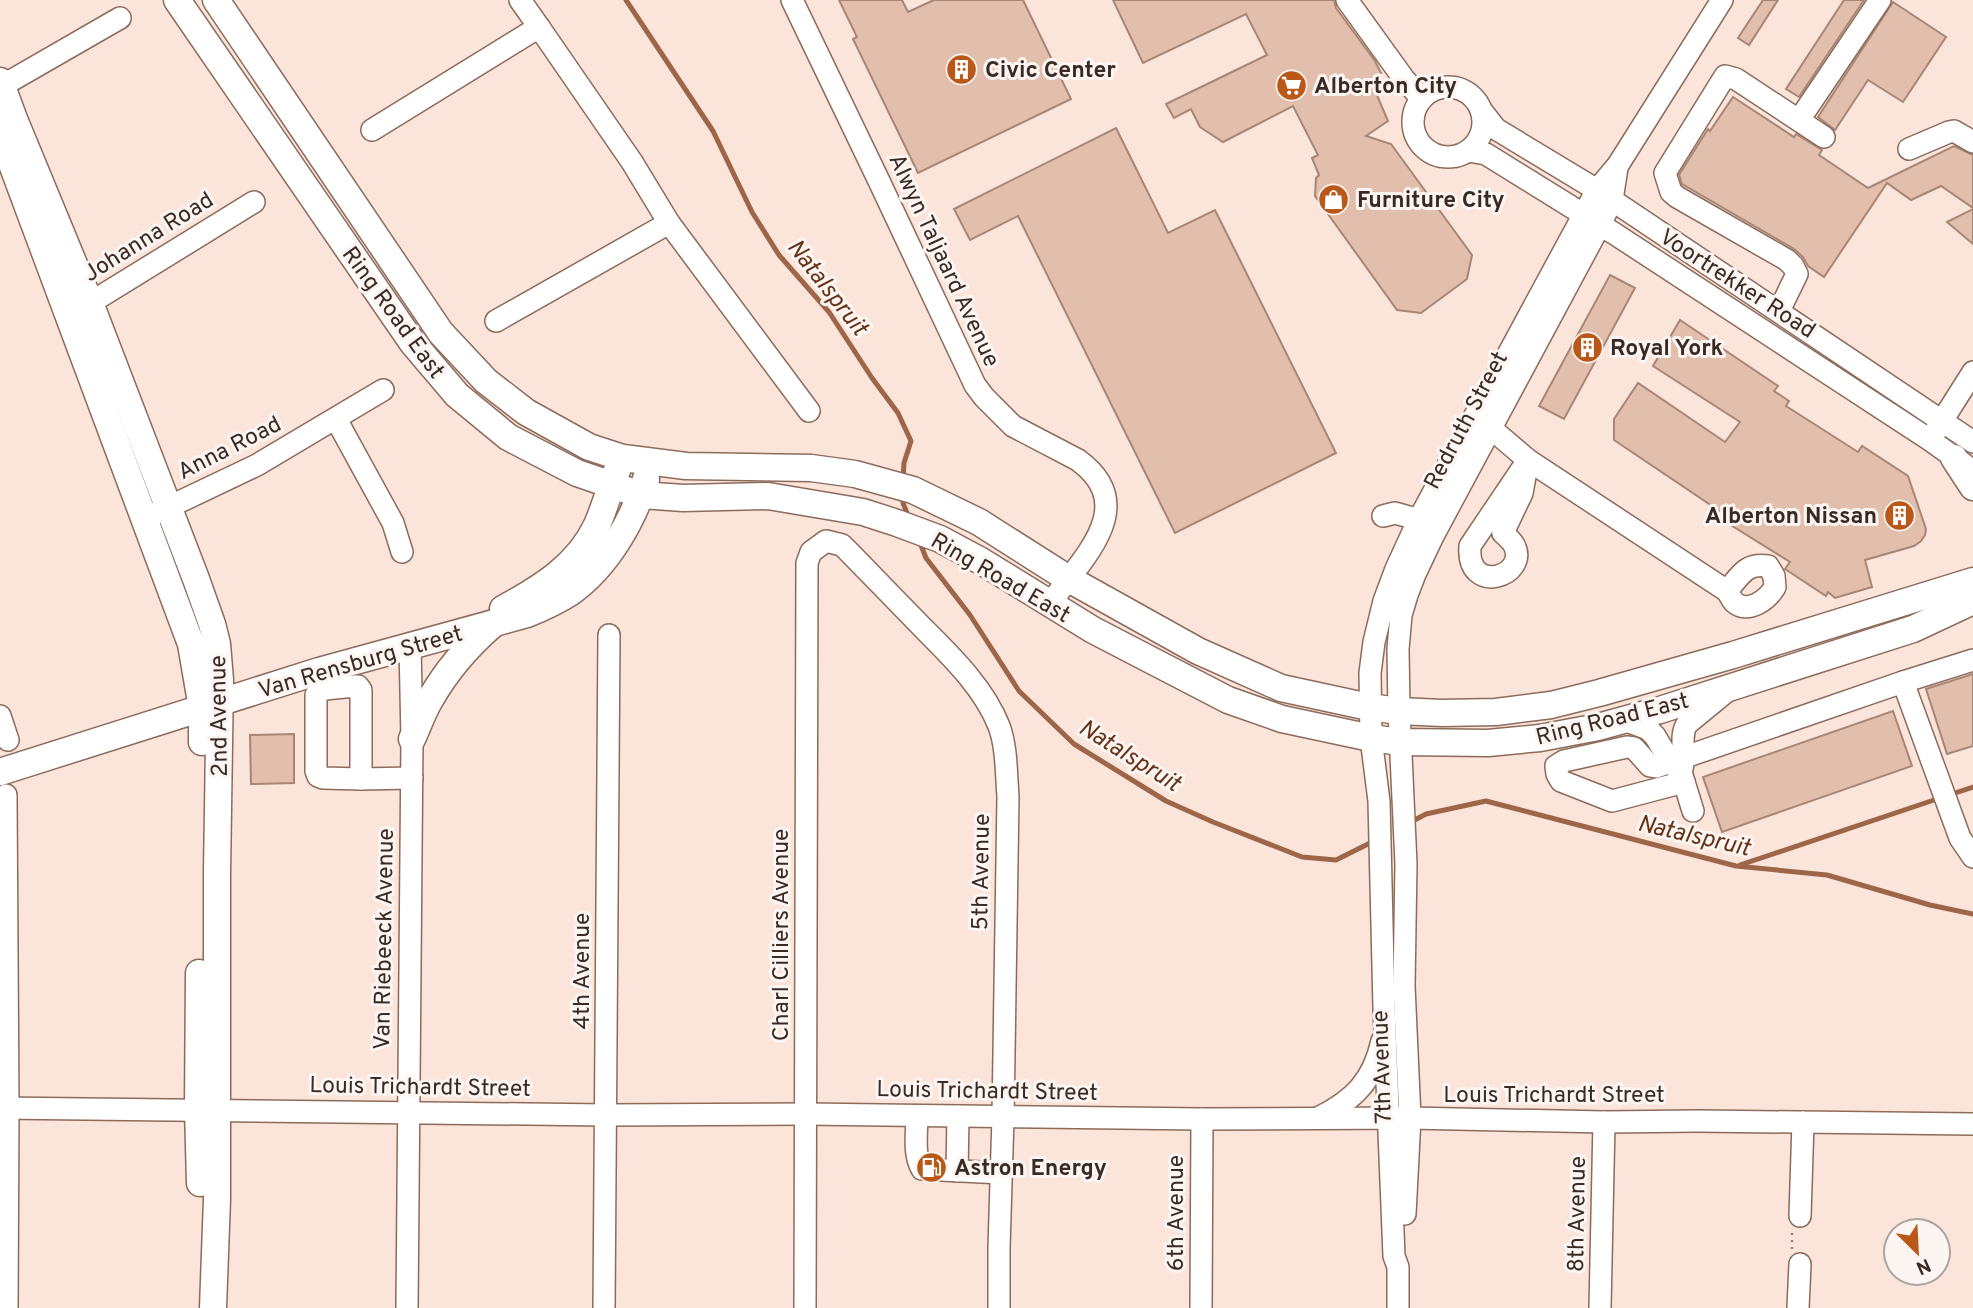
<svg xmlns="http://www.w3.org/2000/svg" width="1973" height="1308" font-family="Overpass,sans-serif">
<rect width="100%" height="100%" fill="#fbe4d9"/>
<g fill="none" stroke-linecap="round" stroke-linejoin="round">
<!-- stream -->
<g stroke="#9e6649" stroke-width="5">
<polyline points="626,0 713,131 752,212 779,255 829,312 872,378 898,413 911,441 904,463 903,481"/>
<polyline points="903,494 903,503 909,518"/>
<polyline points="919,540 926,558 970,615 1019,691 1074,744 1166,801 1213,822 1302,857 1336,860 1376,840"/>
<polyline points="1949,795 1973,787"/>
<polyline points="1409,823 1426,814 1486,801 1736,866 1827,875 1930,905 1973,914"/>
<polyline points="1740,865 1940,798"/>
</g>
</g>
<!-- building -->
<g fill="#e2beac" stroke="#a88675" stroke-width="2">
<polygon points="839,0 902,0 908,12 934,0 1023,0 1071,99 918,173 853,39 857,37"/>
<polygon points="1113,0 1334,0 1336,8 1375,61 1381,73 1376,76 1379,83 1373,86 1388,121 1366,136 1391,144 1472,255 1467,279 1421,313 1397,310 1315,196 1316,178 1319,175 1312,158 1318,155 1293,106 1223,142 1200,127 1191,109 1174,118 1166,104 1267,55 1246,14 1143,63"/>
<polygon points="1763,0 1778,0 1749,45 1738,38"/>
<polygon points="1844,0 1864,0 1799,97 1786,89"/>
<polygon points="1893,2 1946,37 1903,102 1868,80 1835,130 1818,117"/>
<polygon points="1733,97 1794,137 1796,134 1822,150 1819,155 1868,188 1954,146 1973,155 1973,208 1941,186 1911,200 1887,183 1824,277 1808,266 1803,257 1794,249 1682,184 1679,175 1708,129 1710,131"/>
<polygon points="1116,128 1168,233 1215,210 1336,453 1175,533 1018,216 970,240 954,209"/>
<polygon points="1973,209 1973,244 1947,222"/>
<polygon points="1610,275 1635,288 1564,419 1539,406"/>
<polygon points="1680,320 1778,386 1774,391 1789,401 1786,406 1858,452 1862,446 1908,476 1926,529 1925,535 1921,541 1914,546 1865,560 1872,587 1835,598 1828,592 1826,596 1785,569 1790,562 1721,519 1724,514 1614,440 1614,419 1638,383 1725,442 1740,422 1653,366"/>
<polygon points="1973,674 1973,746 1947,754 1926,689"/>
<polygon points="1893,711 1912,766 1722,832 1703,777"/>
<polygon points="294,734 294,783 251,784 250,735"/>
</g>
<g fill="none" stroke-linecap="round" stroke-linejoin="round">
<defs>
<g id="minor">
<path d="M792,0l87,181 96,204 9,12 29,29 65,34c64,47 2,100 -28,144"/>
<polyline points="1347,0 1404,79 1421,98"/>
<polyline points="0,87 120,18"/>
<circle cx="1448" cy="122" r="35"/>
<polyline points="1481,110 1496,129 1597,190 1973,442"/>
<polyline points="1799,120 1880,0"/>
<polyline points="372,130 539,27 520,0"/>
<polyline points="1909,149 1949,132 1954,131 1973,142"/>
<polyline points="1468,151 1486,154 1615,234 1930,440 1965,465"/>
<polyline points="669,223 809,411"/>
<polyline points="76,308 90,303 254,202"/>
<polyline points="1779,311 1797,274 1793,266 1787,260 1677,197 1671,192 1665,173 1725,76 1736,79 1824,137"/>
<polyline points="496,321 669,223 632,162 539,27"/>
<polyline points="336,419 393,523 402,552"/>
<path d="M1480,419l48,41 199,131c3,4 4,8 7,11 14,13 34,-3 41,-15l-1,-11 -6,-10c-23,-3 -27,9 -41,25"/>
<polyline points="1935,432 1973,372"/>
<path d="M1528,460l-6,33 -19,40c3,3 9,8 11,12 16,31 -48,52 -44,1z"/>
<polyline points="154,514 257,465 383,390"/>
<polyline points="1383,516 1395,513 1430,523"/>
<polyline points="319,671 325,689 355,686 358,686 361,690 361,779 412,778"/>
<polyline points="1903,682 1973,660"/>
<polyline points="325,689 318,691 316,695 316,771 318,776 323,778 361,779"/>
<polyline points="0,716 8,740"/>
<polyline points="1624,720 1648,729 1655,736 1671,763 1681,772 1693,811"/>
<path d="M1682,769c4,-15 -3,-33 5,-45l39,-32"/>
<polyline points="1684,782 1612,801 1561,781 1557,774 1556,766 1564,761 1627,747 1634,748 1650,766 1656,767 1903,682 1960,838 1973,857"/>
<polyline points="6,795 8,1108 7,1308"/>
<polyline points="0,1108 606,1115 806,1114 1202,1119 1410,1118 1604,1122 1698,1121 1973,1124"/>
<path d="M917,1116c0,16 -4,38 5,53l79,4"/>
<path d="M1318,1118c36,-18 55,-37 64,-77"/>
<polyline points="957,1171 958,1116"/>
<polyline points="1405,1214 1410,1118 1404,986 1406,864 1399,711 1398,649 1401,615 1407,595 1415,574 1433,536 1600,225 1612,200 1617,168"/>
<polyline points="1800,1216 1803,1122"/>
<polyline points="407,1308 412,739 410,645"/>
<polyline points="604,1308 609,635"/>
<path d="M805,1308l2,-745 4,-11 15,-11 16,4 9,9c24,25 48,49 72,74 29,29 61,60 76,98 8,22 7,47 9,70l-5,321 -4,131v60"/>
<polyline points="1201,1308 1202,1119"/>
<polyline points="1398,1308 1398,1267 1394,1256 1384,1007 1379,801 1371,738 1370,673 1374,642 1384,601 1396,569 1419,519 1597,190 1618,165 1722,0"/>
<polyline points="1600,1308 1604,1122"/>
<polyline points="1798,1308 1800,1264"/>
</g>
<g id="major">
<polyline points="177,0 412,342 457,395 508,437 577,473 641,495 683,498 768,496 863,512 897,523 940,539 981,561 1093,630 1228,700 1282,719 1371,738 1401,742 1488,743 1540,738 1598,727 1660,710 1913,629 1973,601"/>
<polyline points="216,0 441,333 486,381 526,412 589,447 623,458 686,466 811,468 855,474 913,490 979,522 1067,578 1198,651 1281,688 1369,707 1399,711 1442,713 1496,712 1551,705 1599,693 1733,655 1973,581"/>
<polyline points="0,81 14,119 90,303 196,579 212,624 217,644 220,680 217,873 217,1199 213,1308"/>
<polyline points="0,132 191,644 202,708 202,742"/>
<polyline points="1954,458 1973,487"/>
<path d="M503,609c38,-21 75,-43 94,-84 8,-18 13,-38 21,-57"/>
<path d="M412,739c6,-13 11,-28 19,-41 16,-28 37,-52 61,-73"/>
<path d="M0,772l319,-101 208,-57c15,-6 30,-13 44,-22 36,-26 62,-71 75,-113"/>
<polyline points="199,973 198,1109 200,1183"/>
</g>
</defs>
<!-- minor casing -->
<use href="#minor" stroke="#8c6b5b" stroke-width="24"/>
<!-- major casing -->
<use href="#major" stroke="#8c6b5b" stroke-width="29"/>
<!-- path -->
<polyline stroke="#98867d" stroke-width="2.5" stroke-dasharray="2 5" stroke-linecap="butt" points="1792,1249 1792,1232"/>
<!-- minor -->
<use href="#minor" stroke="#fff" stroke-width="21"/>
<!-- major -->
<use href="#major" stroke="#fff" stroke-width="26"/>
</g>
<!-- icons -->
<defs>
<symbol id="building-disc" viewBox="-11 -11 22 22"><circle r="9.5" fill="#b95818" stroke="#fcf5f1"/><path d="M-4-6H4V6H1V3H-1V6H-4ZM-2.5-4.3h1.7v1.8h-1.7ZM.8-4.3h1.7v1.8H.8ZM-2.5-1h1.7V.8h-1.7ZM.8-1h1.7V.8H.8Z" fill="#fff"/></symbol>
<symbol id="supermarket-disc" viewBox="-11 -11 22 22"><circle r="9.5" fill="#b95818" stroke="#fcf5f1"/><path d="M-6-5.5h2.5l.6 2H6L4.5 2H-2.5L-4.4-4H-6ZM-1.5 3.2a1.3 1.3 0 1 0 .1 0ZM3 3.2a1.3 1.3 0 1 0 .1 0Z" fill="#fff"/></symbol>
<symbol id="shop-disc" viewBox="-11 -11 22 22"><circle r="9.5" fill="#b95818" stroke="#fcf5f1"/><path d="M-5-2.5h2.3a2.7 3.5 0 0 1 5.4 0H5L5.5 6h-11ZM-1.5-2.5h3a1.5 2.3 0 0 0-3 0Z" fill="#fff"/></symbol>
<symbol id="fuel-disc" viewBox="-11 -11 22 22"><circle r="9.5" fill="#b95818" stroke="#fcf5f1"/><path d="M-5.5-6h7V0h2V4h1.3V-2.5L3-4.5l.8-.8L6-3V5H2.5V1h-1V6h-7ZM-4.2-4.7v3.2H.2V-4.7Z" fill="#fff"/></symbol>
</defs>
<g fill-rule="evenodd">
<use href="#building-disc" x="944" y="52" width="35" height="35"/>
<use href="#supermarket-disc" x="1274" y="68" width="35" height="35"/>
<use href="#shop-disc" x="1316" y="182" width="35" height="35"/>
<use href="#building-disc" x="1570" y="330" width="35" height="35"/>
<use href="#building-disc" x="1882" y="498" width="35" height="35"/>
<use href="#fuel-disc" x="914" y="1150" width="35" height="35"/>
</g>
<g text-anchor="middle" stroke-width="6" stroke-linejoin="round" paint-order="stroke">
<!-- poi labels -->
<g font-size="23" font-weight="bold" fill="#392b24" stroke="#fcf5f1" text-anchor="start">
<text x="985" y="77">Civic Center</text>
<text x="1314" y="93">Alberton City</text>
<text x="1357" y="207">Furniture City</text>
<text x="1610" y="355">Royal York</text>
<text x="1877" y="523" text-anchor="end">Alberton Nissan</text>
<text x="954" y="1175">Astron Energy</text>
</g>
<!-- street labels -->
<g font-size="23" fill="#392b24" stroke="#fcf5f1">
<text transform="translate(148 236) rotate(-32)" y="8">Johanna Road</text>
<text transform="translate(945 260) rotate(65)" y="8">Alwyn Taljaard Avenue</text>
<text transform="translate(1738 283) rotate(33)" y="8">Voortrekker Road</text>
<text transform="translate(394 312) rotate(54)" y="8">Ring Road East</text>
<text transform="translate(1465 420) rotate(-62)" y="8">Redruth Street</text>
<text transform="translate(229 447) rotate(-27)" y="8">Anna Road</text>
<text transform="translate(1001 577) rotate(30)" y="8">Ring Road East</text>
<text transform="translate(360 661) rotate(-16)" y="8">Van Rensburg Street</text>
<text transform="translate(218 716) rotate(-91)" y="8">2nd Avenue</text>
<text transform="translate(1612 718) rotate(-14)" y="8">Ring Road East</text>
<text transform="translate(980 872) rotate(-89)" y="8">5th Avenue</text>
<text transform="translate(780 935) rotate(-90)" y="8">Charl Cilliers Avenue</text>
<text transform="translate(383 939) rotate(-89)" y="8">Van Riebeeck Avenue</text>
<text transform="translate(581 971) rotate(-90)" y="8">4th Avenue</text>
<text transform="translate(1381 1067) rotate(-92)" y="8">7th Avenue</text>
<text transform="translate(420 1086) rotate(1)" y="8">Louis Trichardt Street</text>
<text transform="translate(987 1090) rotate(1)" y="8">Louis Trichardt Street</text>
<text x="1554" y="1102">Louis Trichardt Street</text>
<text transform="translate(1175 1213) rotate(-90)" y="8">6th Avenue</text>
<text transform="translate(1576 1214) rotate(-89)" y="8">8th Avenue</text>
</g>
<!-- water labels -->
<g font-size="24" font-style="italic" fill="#653317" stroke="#fcf5f1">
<text transform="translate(828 287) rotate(52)" y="8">Natalspruit</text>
<text transform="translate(1130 755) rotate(32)" y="8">Natalspruit</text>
<text transform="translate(1694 835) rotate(13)" y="8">Natalspruit</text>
</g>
</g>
<!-- north arrow -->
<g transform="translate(1917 1252) rotate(156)"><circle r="33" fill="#fcf5f1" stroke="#aea49f" stroke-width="2"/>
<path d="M0-5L12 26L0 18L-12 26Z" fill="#b95818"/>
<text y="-10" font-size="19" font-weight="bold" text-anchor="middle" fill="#392b24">N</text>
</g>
</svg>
